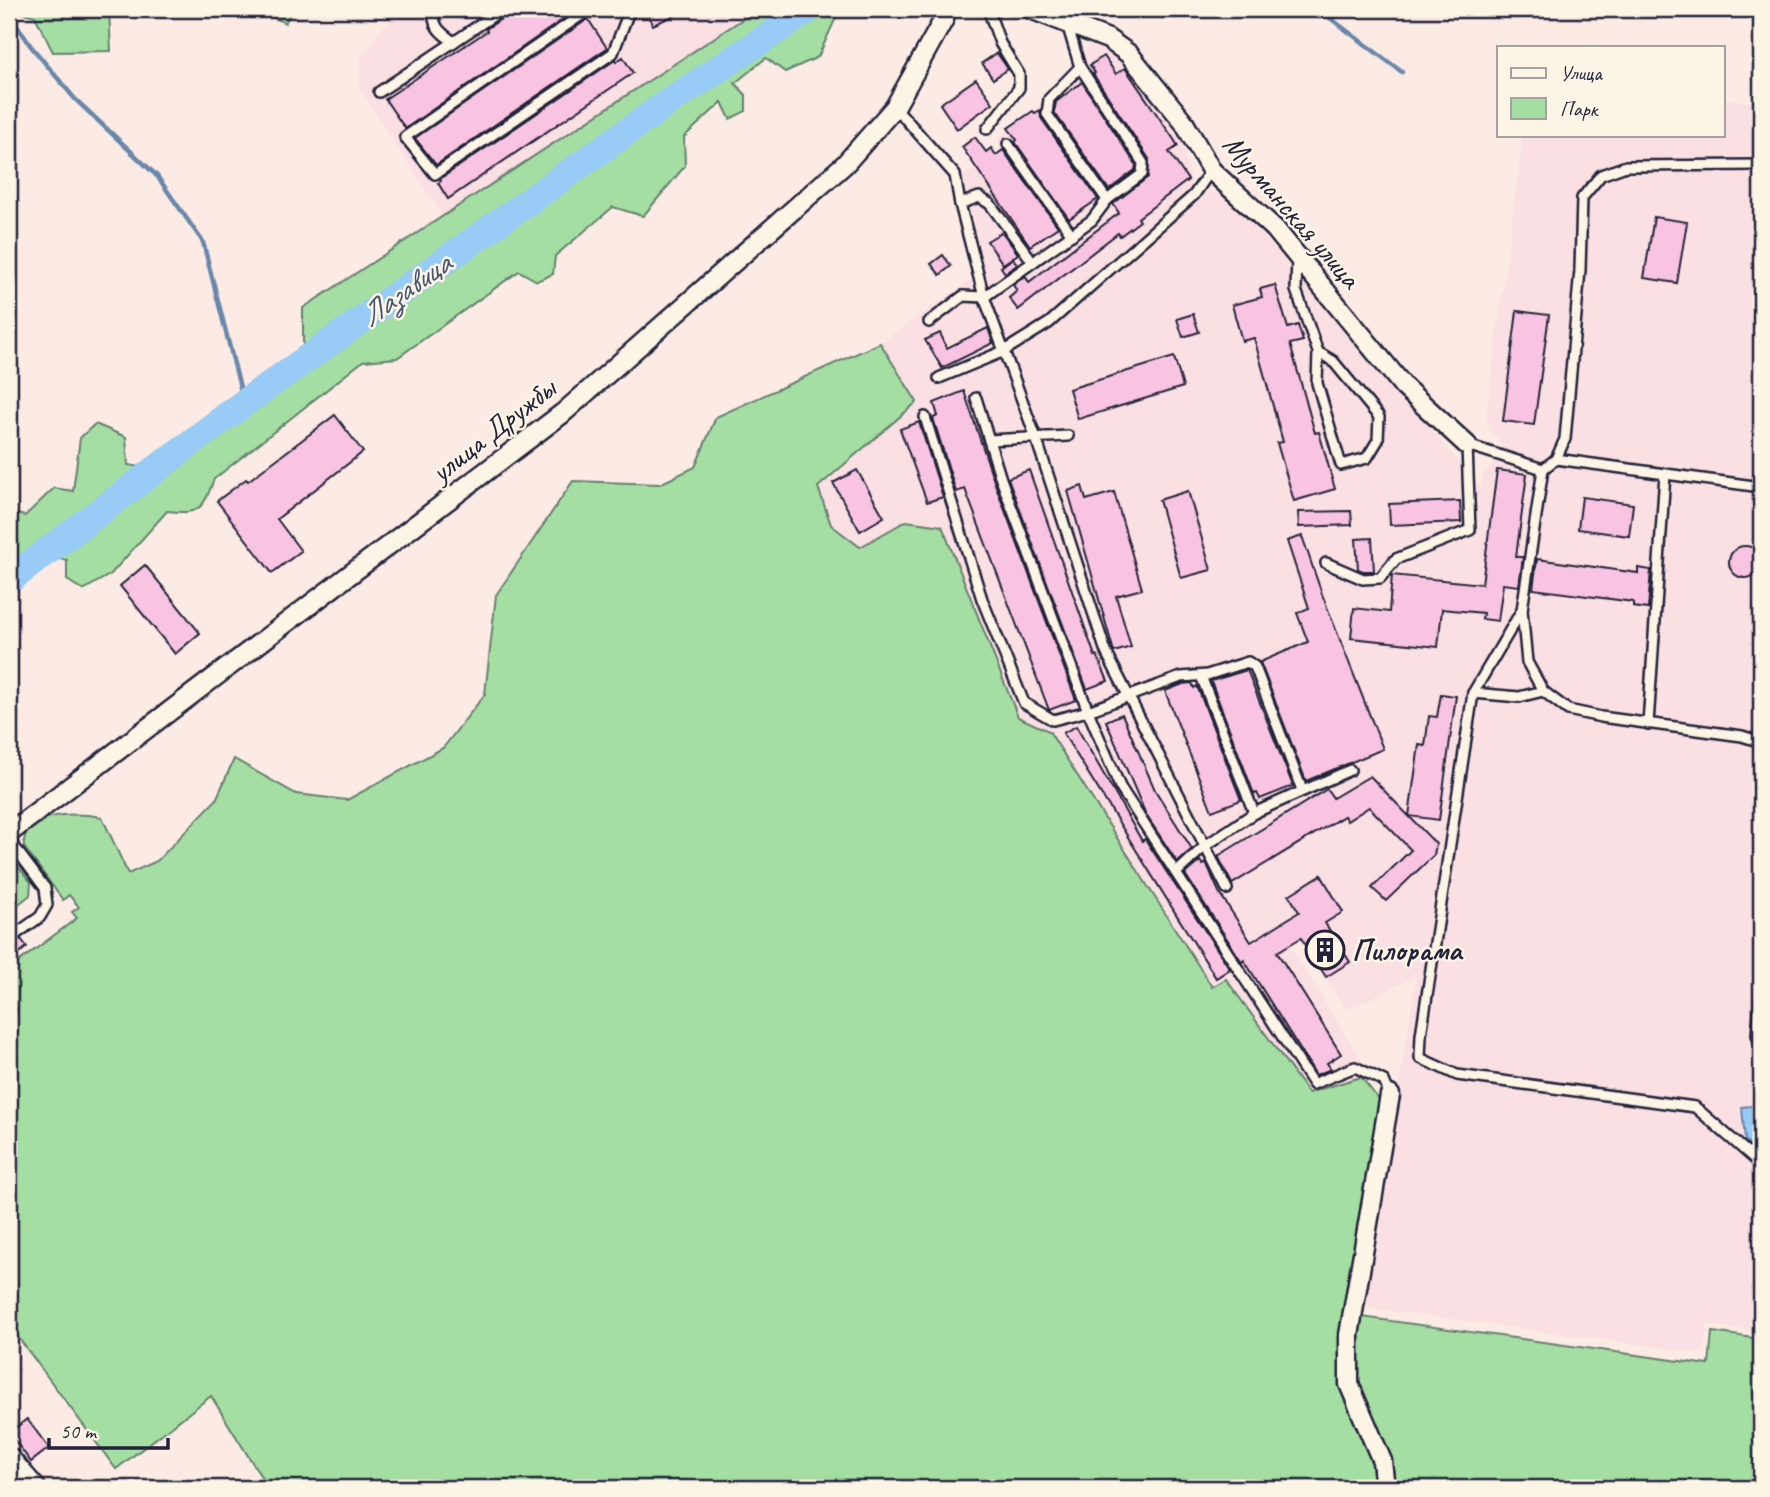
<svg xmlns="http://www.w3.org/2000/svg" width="1770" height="1497" font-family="Caveat,sans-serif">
<rect width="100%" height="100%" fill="#fbebe4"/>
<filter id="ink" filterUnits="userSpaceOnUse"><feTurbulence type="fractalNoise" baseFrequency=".0143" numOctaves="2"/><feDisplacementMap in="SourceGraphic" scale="14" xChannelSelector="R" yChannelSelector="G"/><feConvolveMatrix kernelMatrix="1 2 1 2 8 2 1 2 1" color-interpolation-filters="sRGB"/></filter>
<g filter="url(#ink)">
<!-- built -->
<g fill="#fadfe3">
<polygon points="398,9 758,9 443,216 359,89 360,58"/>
<polygon points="1091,46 1104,46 1125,61 1181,137 1191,184 1232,199 1481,488 1483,474 1499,459 1502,444 1490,432 1486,418 1523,135 1723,135 1723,98 1761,105 1761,1332 1707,1324 1703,1353 1362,1307 1417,976 1346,1010 1301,938 1289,945 1363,1063 1361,1077 1308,1093 1226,980 1212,987 1049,731 1018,717 942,526 906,521 860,547 831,525 817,487 917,402 880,343 983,271 963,176 1001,152 999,137 1033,111"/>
</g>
<!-- green -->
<g fill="#a5dea3" stroke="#64806f" stroke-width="2">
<polygon points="9,9 55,9 63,16 79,9 109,9 111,51 53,52 35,16"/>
<polygon points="255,9 293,9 285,23"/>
<path d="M758,9h82l-22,48 -33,15 -19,-14 -31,25 11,12v16l-16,8 -8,-17 -38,35 1,29 -42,50 -30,-9 -58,49 -2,18 -16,7 -18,-10 -122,87 -34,3 -149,118c-11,30 -14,36 -47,32l-56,63 -28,16 -16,-10v-20l-40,-5 -18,12v-55l16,4 29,-28 19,3 7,-53 15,-14 31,13 2,28 19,3 156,-117v-43z"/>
<path d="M880,343l37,59 -99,85 13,38 29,22 46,-26 36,5 76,191 31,14 163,256 14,-8 82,114 53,-16 23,29 -37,209 362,50 3,-33 49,7v149h-1493l-57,-92 -95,73 -107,-144v-304l8,-11 -8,-10v-31l68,-51 -5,-6 7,-5 -10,-12 -6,5 -39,-53c-3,-37 53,-34 78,-30l26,57 29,-13 59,-61 18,-41 62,35 51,6 96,-52 42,-54 11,-99 77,-114 87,3 35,-17 21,-50z"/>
<polygon points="9,856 31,882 30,895 9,912"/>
</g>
<!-- water -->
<polygon fill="#98cbf5" stroke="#6987ab" stroke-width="2" points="1761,1105 1761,1150 1758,1153 1745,1140 1742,1107"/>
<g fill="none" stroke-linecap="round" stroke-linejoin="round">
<!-- stream -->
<g stroke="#6987ab" stroke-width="4.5">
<polyline points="1318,9 1402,72"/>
<polyline points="9,13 30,45 75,99 157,176 203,242 244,403"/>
</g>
<!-- river -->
<polyline stroke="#98cbf5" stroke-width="28" points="9,580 244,403 673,99 809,9"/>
</g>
<!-- building -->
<g fill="#f9c4e1" stroke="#22223b" stroke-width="2">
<polygon points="510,9 578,9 406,128 402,124 385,99 487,31 486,29 507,15"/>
<polygon points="646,9 688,9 653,25"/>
<polygon points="588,19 607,48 436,165 415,138"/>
<polygon points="997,53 1008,69 993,79 982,63"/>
<polygon points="1104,56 1116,74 1125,68 1173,138 1178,146 1169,152 1188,180 1138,218 1140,221 1120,236 1118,233 1018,310 1009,298 1017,291 1013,285 1025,276 1029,282 1119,213 1113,204 1148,177 1149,159 1093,74 1095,73 1090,65"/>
<polygon points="623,57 633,73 448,199 438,183 441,181 440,179 615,60 616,62"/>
<polygon points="976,79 993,103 957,129 940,104"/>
<polygon points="1082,82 1136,165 1135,170 1109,190 1054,112 1056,102"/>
<polygon points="1040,110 1041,118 1098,199 1069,219 1015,142 1017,140 1008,128 1033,111 1035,113"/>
<polygon points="975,137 986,152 991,148 996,155 1003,150 1058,227 1030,246 962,147"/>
<polygon points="1654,217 1687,222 1677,283 1644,278"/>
<polygon points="1002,232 1018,254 1003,264 987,241"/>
<polygon points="943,255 951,266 940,275 931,264"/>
<polygon points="1013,258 1017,265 1005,273 1001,267"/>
<polygon points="1275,285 1288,328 1298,325 1303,341 1290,344 1315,433 1319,432 1335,489 1294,501 1277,443 1283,442 1254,338 1242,341 1232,305 1262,297 1260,289"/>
<polygon points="1517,311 1549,315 1534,425 1503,421"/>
<polygon points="1193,314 1199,332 1183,337 1177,319"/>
<polygon points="988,328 993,343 942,368 925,340 940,333 947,348"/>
<polygon points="1174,357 1183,387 1078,419 1069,389"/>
<polygon points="964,391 994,481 1076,700 1049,710 965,489 956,492 933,418 938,416 934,403"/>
<polygon points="335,415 363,452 277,519 301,551 272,573 217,501 246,479 248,481"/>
<polygon points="919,422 943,497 927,502 900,429"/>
<polygon points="857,470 884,517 860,531 833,483"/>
<polygon points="1029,470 1095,656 1097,655 1108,681 1087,689 1008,478"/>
<polygon points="1497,470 1527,474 1516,557 1523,557 1519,586 1503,584 1498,621 1482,619 1483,613 1442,609 1438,647 1351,638 1354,608 1389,612 1392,575 1482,584"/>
<polygon points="1082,486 1086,500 1114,492 1142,589 1116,596 1131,647 1114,652 1068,491"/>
<polygon points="1188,491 1211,570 1181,578 1159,500"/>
<polygon points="1582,497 1633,504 1629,536 1578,529"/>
<polygon points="1460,501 1461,522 1390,525 1389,504"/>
<polygon points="1351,511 1352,525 1299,527 1298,512"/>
<polygon points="1302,536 1322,594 1383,749 1306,781 1260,662 1308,642 1297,613 1309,608 1287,541"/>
<polygon points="1372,538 1374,571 1363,571 1358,569 1356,539"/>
<circle cx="1745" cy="562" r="16"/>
<polygon points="1537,559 1638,573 1638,568 1651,570 1648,609 1633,607 1633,602 1533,589"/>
<polygon points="145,565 200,633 175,654 120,586"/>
<polygon points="1247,670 1293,786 1260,799 1257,793 1254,794 1211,681"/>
<polygon points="1192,683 1194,688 1197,686 1241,800 1212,811 1165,691 1183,684"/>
<polygon points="1441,694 1456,696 1439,820 1409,816 1419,745 1425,746 1429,716 1437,717"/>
<polygon points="1122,714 1155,790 1192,849 1177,862 1146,815 1106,721"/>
<polygon points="1076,726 1142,841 1145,839 1230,969 1216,978 1063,733"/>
<polygon points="1370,776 1436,844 1434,855 1386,901 1372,888 1411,850 1369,807 1347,821 1344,816 1232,884 1218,856 1327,789 1333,798"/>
<polygon points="1200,861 1203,865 1206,863 1219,892 1251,942 1299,912 1289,895 1321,875 1343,912 1325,923 1350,962 1326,977 1301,938 1277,952 1341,1054 1327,1063 1331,1069 1316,1075 1244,960 1242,962 1185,874"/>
<polygon points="9,924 12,928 9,934 11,939 16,941 21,939 27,947 9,961"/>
<polygon points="27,1419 49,1448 31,1462 9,1433"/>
</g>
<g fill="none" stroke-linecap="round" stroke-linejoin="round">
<defs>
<g id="service">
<path d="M435,9c-5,16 7,25 19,33"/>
<polyline points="590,9 405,137 435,174 613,53 630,9"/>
<polyline points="1080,67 1049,99 1047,114 1107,200"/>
<polyline points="379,92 503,9"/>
<polyline points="895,107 955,175 960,204 984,297 1036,438 1106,652 1227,889"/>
<polyline points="987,129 1019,88 1019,74 1000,43 988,9"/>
<polyline points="1008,144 1072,235"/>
<polyline points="960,204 979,197 990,204 1033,262"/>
<polyline points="1297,258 1296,290 1318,352 1317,383 1341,465 1367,458 1378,440 1379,417 1333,361 1318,352"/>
<polyline points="929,322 963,296 984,297 1092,220 1107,200 1142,174 1143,163 1080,67 1067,24"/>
<polyline points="939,378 1004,351 1049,323 1194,195 1211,170"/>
<polyline points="976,398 1001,479 1088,711 1120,787 1313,1084 1355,1067 1384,1081 1390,1095"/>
<polyline points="925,417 982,599 1024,703 1053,720 1088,711 1181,677 1207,675 1248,662 1255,667 1302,790"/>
<polyline points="989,440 1068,436"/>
<polyline points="1556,459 1565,439 1580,270 1582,198 1601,175 1626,166 1761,165"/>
<polyline points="1543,469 1556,459 1761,487"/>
<polyline points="1326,563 1363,579 1380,578 1396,559 1470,530 1467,445 1543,469 1522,610 1527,662 1543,691 1568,710 1601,717 1742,736 1761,742"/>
<polyline points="1522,610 1473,693 1421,1035 1420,1058 1457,1075 1695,1107 1757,1161 1761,1162"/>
<polyline points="1201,676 1254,813"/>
<polyline points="1473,693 1519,697 1543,691"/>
<polyline points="1648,724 1665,474"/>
<polyline points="9,840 45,888 47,905 40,917 16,934"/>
<polyline points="1176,873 1205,846 1254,813 1350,770"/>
<polyline points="1761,993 1757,1035 1761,1044"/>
</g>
<g id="minor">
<polyline points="1031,9 1108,39 1129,54 1183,121 1211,170 1275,229 1404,387 1467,445"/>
<polyline points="9,833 563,413 845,164 895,107 944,19 946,9"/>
<polyline points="9,1457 36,1488"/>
<polyline points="1385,1488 1382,1461 1349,1384 1349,1335 1390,1095"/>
</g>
</defs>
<!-- service casing -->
<use href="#service" stroke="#22223b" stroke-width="14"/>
<!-- minor casing -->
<use href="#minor" stroke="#22223b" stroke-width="23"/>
<!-- service -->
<use href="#service" stroke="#fcf5e5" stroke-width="9"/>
<!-- minor -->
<use href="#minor" stroke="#fcf5e5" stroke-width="18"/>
</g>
</g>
<!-- icons -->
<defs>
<symbol id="building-ring" viewBox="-11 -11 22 22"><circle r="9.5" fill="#fcf5e5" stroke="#22223b" stroke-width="1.5"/><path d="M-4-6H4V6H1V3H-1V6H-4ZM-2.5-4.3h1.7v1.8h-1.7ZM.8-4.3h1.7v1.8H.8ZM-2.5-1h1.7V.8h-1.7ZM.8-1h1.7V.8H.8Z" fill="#22223b"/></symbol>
</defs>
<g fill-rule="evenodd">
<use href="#building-ring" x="1303" y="928" width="44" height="44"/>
</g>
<g text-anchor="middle" stroke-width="5" stroke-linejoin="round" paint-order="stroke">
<!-- street labels -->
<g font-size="30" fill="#22223b" stroke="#fcf5e5">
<text transform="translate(1292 211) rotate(49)" y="10">Мурманская улица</text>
<text transform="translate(493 430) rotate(-38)" y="10">улица Дружбы</text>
</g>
<!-- poi labels -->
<g font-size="30" font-weight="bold" fill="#22223b" stroke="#fcf5e5" text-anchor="start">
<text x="1352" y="960">Пилорама</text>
</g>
<!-- water labels -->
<g font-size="32" font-style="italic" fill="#455573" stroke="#fcf5e5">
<text transform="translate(405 289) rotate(-35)" y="11">Лазавица</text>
</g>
</g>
<!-- margin -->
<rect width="1770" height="1497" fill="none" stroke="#fcf5e5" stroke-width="35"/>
<rect x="18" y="18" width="1735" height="1462" fill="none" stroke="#22223b" stroke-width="2.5" filter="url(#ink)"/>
<!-- legend -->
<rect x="1497" y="46" width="228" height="91" fill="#fcf5e5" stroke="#a5a1a1" stroke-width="2"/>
<rect x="1511" y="68" width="35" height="10" fill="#fcf5e5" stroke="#a5a1a1" stroke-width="2"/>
<text x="1560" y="80" font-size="21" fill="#22223b">Улица</text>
<rect x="1511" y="98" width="35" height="21" fill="#a5dea3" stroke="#a5a1a1" stroke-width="2"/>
<text x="1560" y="116" font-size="21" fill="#22223b">Парк</text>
<!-- scale -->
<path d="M49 1438v10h119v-10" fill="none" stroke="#22223b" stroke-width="3.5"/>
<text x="60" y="1438" font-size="21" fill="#22223b" stroke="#fcf5e5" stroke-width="5" paint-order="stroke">50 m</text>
</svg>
